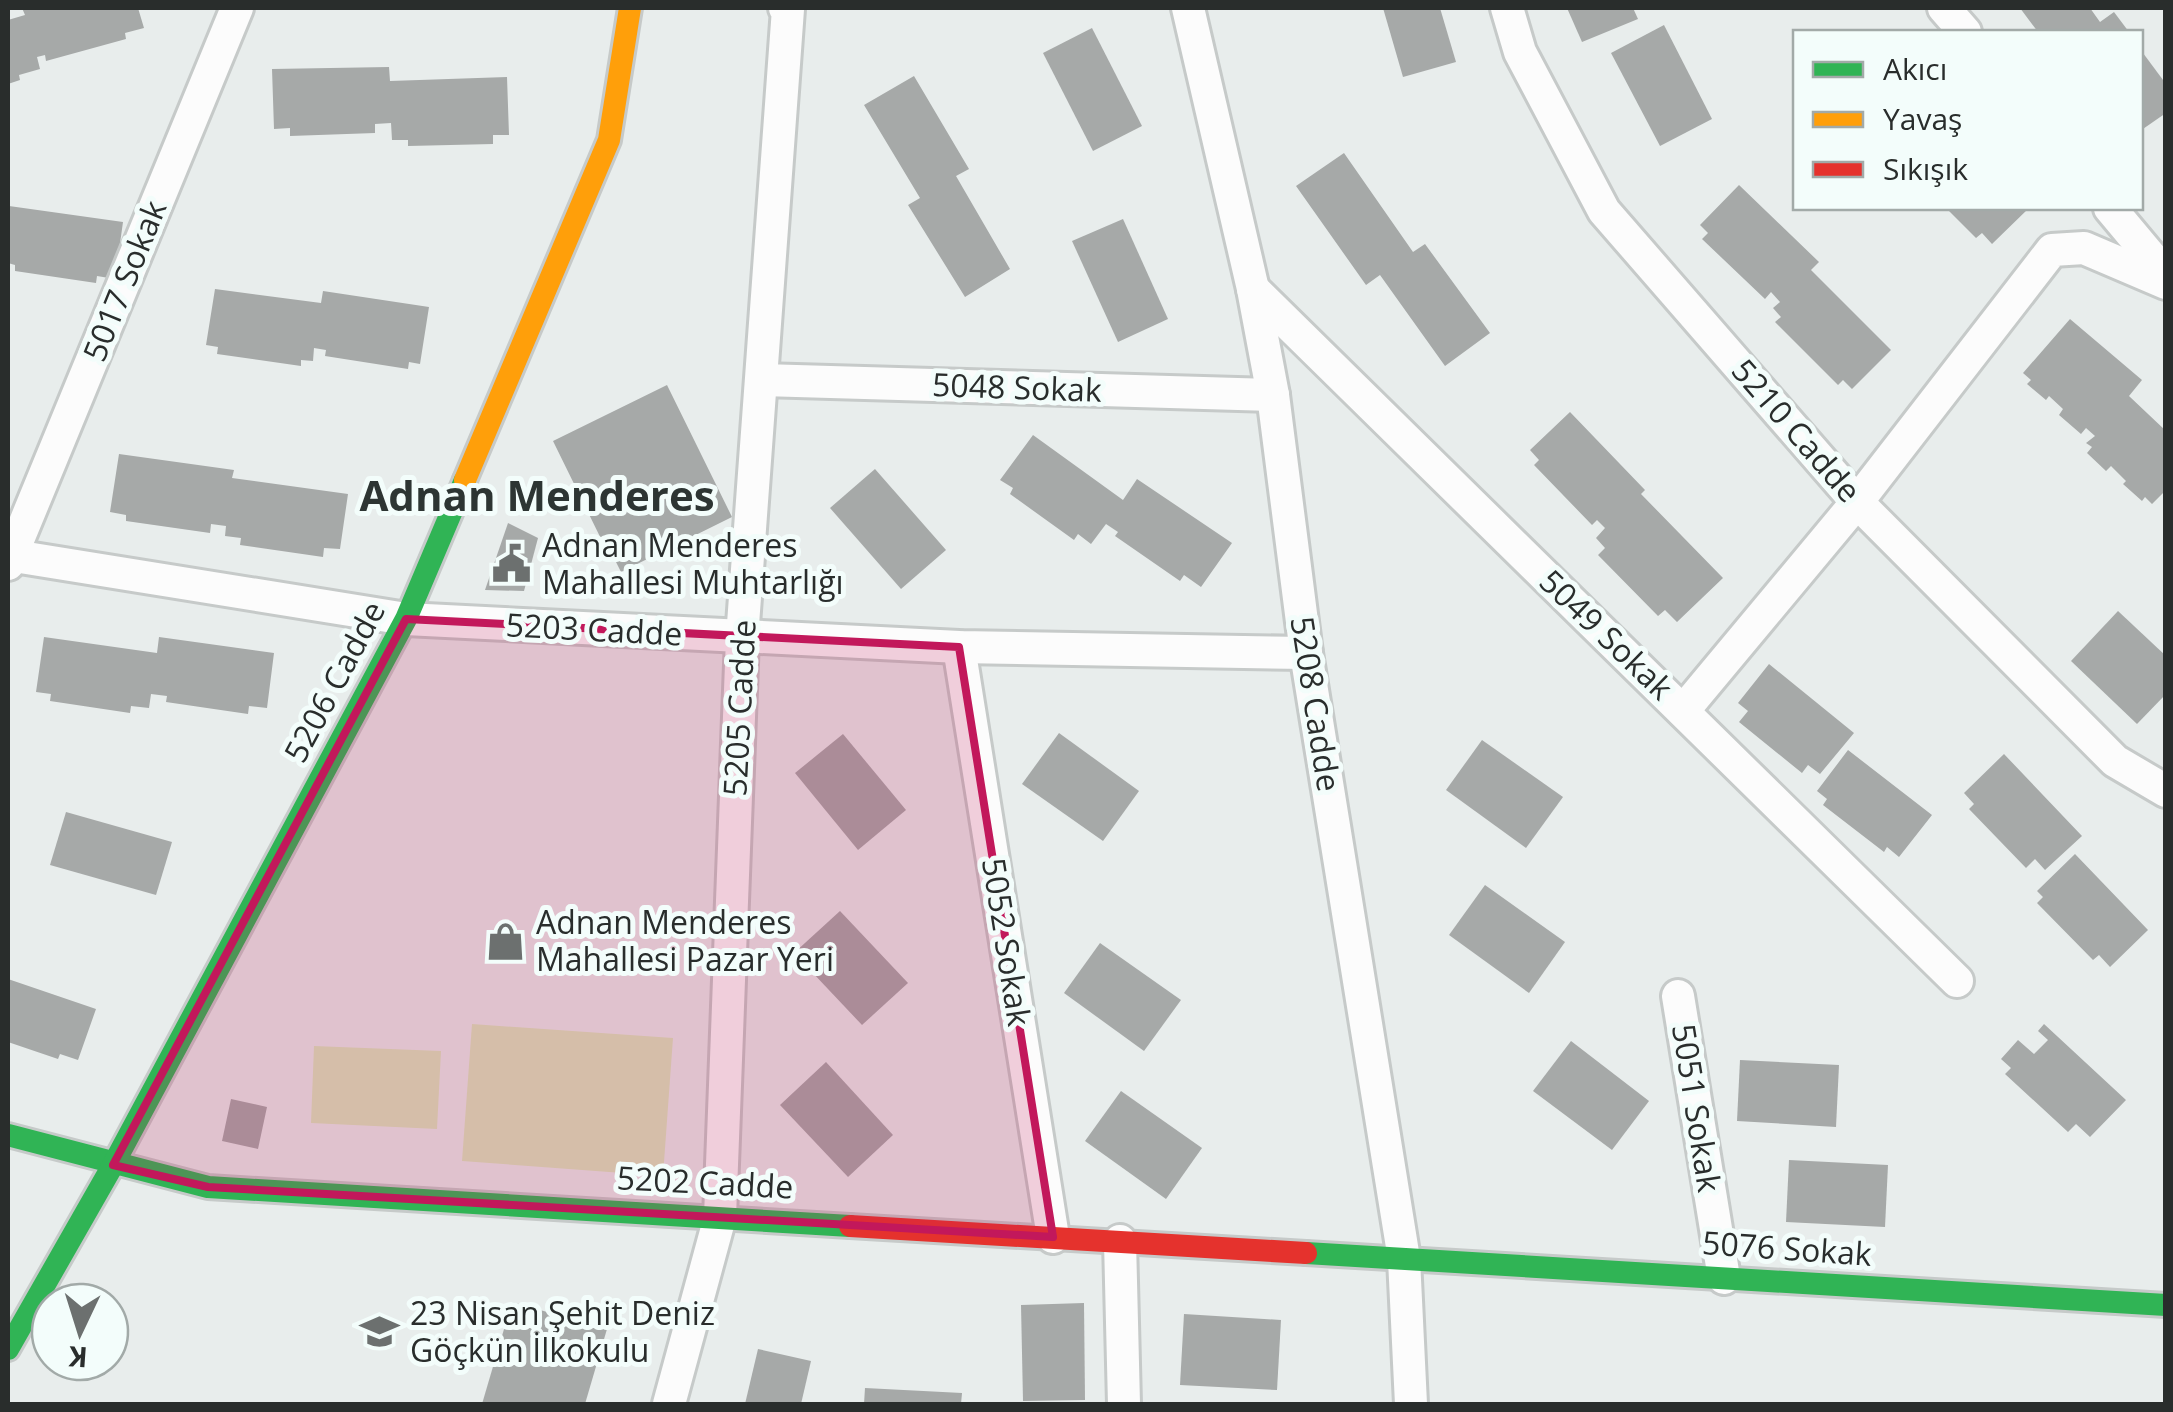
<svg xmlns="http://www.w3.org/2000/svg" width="2173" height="1412" font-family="'Open Sans',sans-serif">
<rect width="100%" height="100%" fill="#e8edec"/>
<!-- green -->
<g fill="#dae8bd">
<polygon points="472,1024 673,1038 663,1176 462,1161"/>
<polygon points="314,1046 441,1051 437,1129 311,1123"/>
</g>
<!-- building -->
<g fill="#a6a9a8">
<polygon points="22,8 138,8 144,28 125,33 126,39 46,61 45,55 37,57 40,69 19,75 20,80 8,84 8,20 25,15"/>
<polygon points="1383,8 1440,8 1456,62 1403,77"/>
<polygon points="1567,8 1633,8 1638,19 1582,42"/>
<polygon points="2020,8 2090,8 2100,22 2114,12 2129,32 2038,32"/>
<polygon points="1664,25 1712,119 1660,146 1611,53"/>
<polygon points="1092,28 1142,126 1093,151 1043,53"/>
<polygon points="2140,49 2166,84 2166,113 2140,131"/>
<polygon points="389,67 390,81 507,77 509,135 493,135 493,144 408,146 408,140 392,140 391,123 375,124 375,133 290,136 290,128 274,129 272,69"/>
<polygon points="914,76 969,169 956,176 1010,269 965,297 908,205 920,198 864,105"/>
<polygon points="1344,153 1413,252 1425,244 1490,333 1445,366 1380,275 1366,285 1296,186"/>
<polygon points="1739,185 1819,262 1811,270 1891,350 1852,389 1843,380 1838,385 1775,322 1781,317 1773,308 1780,302 1771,292 1765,299 1702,239 1708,233 1700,225"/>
<polygon points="9,206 123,222 115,279 97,276 96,283 15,271 15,265 8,263"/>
<polygon points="1946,208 2029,208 1992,244 1982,233 1976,238"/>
<polygon points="1123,219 1168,319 1118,342 1072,241"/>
<polygon points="215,289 321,303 323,291 429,307 420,364 409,362 408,369 325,356 326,350 314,348 313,361 301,360 301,366 217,354 218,347 206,345"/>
<polygon points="2070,319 2142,380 2129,396 2166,431 2166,490 2152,504 2145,497 2142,501 2123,484 2126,481 2111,466 2106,471 2087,453 2092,447 2086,443 2095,436 2086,428 2081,434 2059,415 2063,409 2049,396 2046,400 2027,384 2031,380 2023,373"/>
<polygon points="667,385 732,517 621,572 611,552 608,553 553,441"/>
<polygon points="1570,412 1645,490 1641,494 1723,578 1677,622 1665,610 1658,616 1598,555 1605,548 1596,538 1605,528 1597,520 1592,525 1534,465 1539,460 1530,450"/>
<polygon points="1033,435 1123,500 1137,479 1232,543 1201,587 1184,575 1180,581 1115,536 1118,532 1106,524 1091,544 1078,534 1074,540 1010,494 1013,488 1000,480"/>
<polygon points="119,454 234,470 232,478 348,494 340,549 324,548 323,557 240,545 241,538 225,536 226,526 211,524 210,533 126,521 126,515 110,512"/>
<polygon points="875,469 946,550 901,589 830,508"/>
<polygon points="508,523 538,538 524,591 485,590"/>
<polygon points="2118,611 2166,656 2166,694 2137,724 2071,661"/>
<polygon points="44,637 157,653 159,637 274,653 267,708 249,706 248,714 166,702 167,696 151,694 149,708 131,706 130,713 50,701 51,694 36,692"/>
<polygon points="1769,664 1854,733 1820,774 1808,765 1802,773 1739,722 1748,711 1738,703"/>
<polygon points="1059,733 1139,791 1103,841 1022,784"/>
<polygon points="843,734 906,810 858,850 795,773"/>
<polygon points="1482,740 1563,797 1526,848 1446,790"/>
<polygon points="1848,750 1932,815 1899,857 1887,847 1884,852 1823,805 1827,799 1817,791"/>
<polygon points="2004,754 2082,836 2045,870 2035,859 2026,868 1969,809 1974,804 1964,793"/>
<polygon points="66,812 172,842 156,895 50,865"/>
<polygon points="2075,854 2148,930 2110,967 2099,955 2093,960 2037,903 2043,897 2037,891"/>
<polygon points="1485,885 1565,942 1529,993 1449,935"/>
<polygon points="840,911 908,983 862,1025 794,953"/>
<polygon points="1100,943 1181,1000 1144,1051 1064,993"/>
<polygon points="8,979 96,1009 78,1060 60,1054 58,1059 8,1042"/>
<polygon points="2044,1024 2126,1100 2090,1137 2076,1124 2068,1132 2005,1074 2011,1068 2001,1059 2018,1040 2034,1054 2048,1040 2038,1031"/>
<polygon points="1571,1041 1649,1101 1612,1150 1533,1091"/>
<polygon points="1740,1060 1839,1065 1836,1127 1737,1121"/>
<polygon points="826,1062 893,1135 848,1177 780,1105"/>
<polygon points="1121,1091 1202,1148 1166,1199 1085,1141"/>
<polygon points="231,1099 267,1107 258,1149 222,1141"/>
<polygon points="1789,1160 1888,1165 1885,1227 1786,1222"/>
<polygon points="512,1302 607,1329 585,1404 482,1404"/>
<polygon points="1084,1303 1085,1400 1023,1401 1021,1305"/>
<polygon points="1184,1314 1281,1320 1277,1390 1180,1385"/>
<polygon points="758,1349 811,1361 801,1404 745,1404"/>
<polygon points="865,1388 962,1393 961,1404 864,1404"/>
</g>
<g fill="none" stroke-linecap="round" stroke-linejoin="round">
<defs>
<g id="street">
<polyline points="1188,8 1253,289 1273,395 1306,653 1404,1259 1411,1404"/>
<polyline points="1507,8 1520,52 1604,211 1857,502 2115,761 2166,791"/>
<polyline points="1944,8 1965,32"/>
<polyline points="2110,208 2166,275"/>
<polyline points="1253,289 1957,981"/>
<polyline points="762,380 1273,395"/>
<polyline points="8,555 406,619 959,647 1306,653"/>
<polyline points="8,564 237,8"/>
<polyline points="959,647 1053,1237"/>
<polyline points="1683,711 1857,502 2052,250 2084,248 2166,283"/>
<polyline points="1678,996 1724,1278"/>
<polyline points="1120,1241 1124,1404"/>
<polyline points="669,1404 720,1217 742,638 788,9 785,8"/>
</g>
<g id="fast">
<polyline points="8,1135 208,1187 850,1226"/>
<polyline points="1306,1253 2166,1305"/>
<polyline points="8,1349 113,1165 406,619 465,480"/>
</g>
<polyline id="slow" points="465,480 609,140 630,8"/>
<polyline id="jam" points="850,1226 1306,1253"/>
</defs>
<!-- street casing -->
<use href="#street" stroke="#c6cac9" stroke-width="38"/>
<!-- fast casing -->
<use href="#fast" stroke="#c6cac9" stroke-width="28"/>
<!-- slow casing -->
<use href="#slow" stroke="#c6cac9" stroke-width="28"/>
<!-- jam casing -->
<use href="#jam" stroke="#c6cac9" stroke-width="28"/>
<!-- street -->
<use href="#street" stroke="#fcfcfc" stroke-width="32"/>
<!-- fast -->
<use href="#fast" stroke="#30b455" stroke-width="22"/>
<!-- slow -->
<use href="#slow" stroke="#ff9f0a" stroke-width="22"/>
<!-- jam -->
<use href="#jam" stroke="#e5322d" stroke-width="22"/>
</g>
<!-- marked area -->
<path fill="#c2185b" fill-opacity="0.2" stroke="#c2185b" stroke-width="8" stroke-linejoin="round" d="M406,619l553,28 94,590 -845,-50 -95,-22z"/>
<!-- icons -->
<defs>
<symbol id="civic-bare" viewBox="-9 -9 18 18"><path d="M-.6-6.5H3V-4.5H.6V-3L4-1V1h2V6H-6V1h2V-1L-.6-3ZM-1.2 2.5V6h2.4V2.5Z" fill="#6c706f" stroke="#f3fdfb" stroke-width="2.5" paint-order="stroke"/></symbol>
<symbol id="shop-bare" viewBox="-9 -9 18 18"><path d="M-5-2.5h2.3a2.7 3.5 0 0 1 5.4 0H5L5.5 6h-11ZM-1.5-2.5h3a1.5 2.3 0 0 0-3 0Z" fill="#6c706f" stroke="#f3fdfb" stroke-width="2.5" paint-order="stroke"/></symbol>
<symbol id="school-bare" viewBox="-9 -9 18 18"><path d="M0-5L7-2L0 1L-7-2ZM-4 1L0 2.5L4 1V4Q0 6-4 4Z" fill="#6c706f" stroke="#f3fdfb" stroke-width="2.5" paint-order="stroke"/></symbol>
</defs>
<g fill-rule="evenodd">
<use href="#civic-bare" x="484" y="536" width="55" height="55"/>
<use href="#shop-bare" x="478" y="914" width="55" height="55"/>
<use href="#school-bare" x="352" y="1304" width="55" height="55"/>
</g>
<g text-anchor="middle" stroke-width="10" stroke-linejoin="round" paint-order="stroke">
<!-- street labels -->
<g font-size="32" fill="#292d2c" stroke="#f3fdfb">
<text transform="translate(125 281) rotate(-68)" y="11">5017 Sokak</text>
<text transform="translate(1017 388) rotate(2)" y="11">5048 Sokak</text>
<text transform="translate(1796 431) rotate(49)" y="11">5210 Cadde</text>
<text transform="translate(594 630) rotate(3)" y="11">5203 Cadde</text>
<text transform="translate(1606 635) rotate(44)" y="11">5049 Sokak</text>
<text transform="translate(335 682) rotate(-62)" y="11">5206 Cadde</text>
<text transform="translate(1315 704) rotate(81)" y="11">5208 Cadde</text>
<text transform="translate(740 708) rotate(-87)" y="11">5205 Cadde</text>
<text transform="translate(1006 942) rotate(81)" y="11">5052 Sokak</text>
<text transform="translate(1696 1108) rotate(81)" y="11">5051 Sokak</text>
<text transform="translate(705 1183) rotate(3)" y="11">5202 Cadde</text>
<text transform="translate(1787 1249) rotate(4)" y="11">5076 Sokak</text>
</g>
<!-- poi labels -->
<g font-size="32" fill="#292d2c" stroke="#f3fdfb" text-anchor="start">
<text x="542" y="557">Adnan Menderes<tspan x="542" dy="37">Mahallesi Muhtarlığı</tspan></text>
<text x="536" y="934">Adnan Menderes<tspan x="536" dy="37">Mahallesi Pazar Yeri</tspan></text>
<text x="410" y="1325">23 Nisan Şehit Deniz<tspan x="410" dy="37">Göçkün İlkokulu</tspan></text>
</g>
<!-- district labels -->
<g font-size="42" font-weight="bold" fill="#2d3533" stroke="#f3fdfb">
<text x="537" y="511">Adnan Menderes</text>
</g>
</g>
<!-- border -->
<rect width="2173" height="1412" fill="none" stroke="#292d2c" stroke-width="20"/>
<!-- legend -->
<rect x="1793" y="30" width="350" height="180" fill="#f3fdfb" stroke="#a2aaa8" stroke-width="2.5"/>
<rect x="1813" y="62" width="50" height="15" fill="#30b455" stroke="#a2aaa8" stroke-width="2.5"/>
<text x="1883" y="80" font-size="30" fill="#292d2c">Akıcı</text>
<rect x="1813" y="112" width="50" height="15" fill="#ff9f0a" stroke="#a2aaa8" stroke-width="2.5"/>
<text x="1883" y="130" font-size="30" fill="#292d2c">Yavaş</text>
<rect x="1813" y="162" width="50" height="15" fill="#e5322d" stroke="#a2aaa8" stroke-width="2.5"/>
<text x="1883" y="180" font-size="30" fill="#292d2c">Sıkışık</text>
<!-- north arrow -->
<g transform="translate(80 1332) rotate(184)"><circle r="48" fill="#f3fdfb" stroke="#a2aaa8" stroke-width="2.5"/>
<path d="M0-8L18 38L0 25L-18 38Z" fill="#6c706f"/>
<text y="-15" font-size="28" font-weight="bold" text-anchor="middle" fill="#292d2c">K</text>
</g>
</svg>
